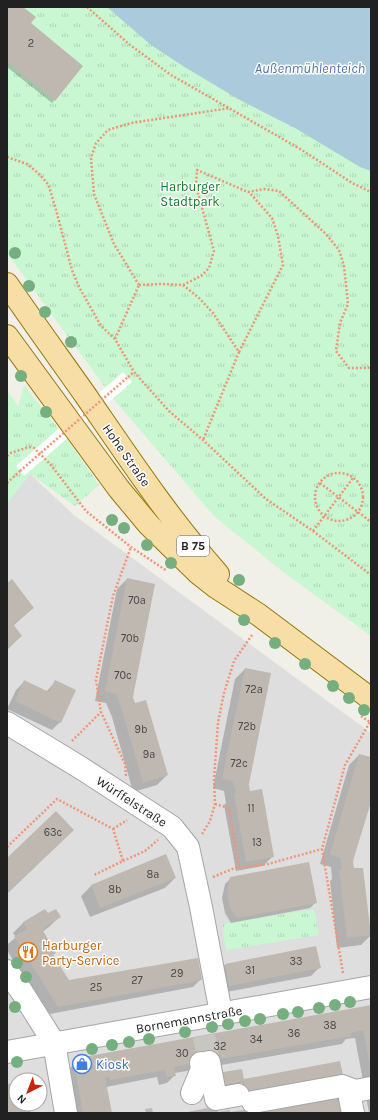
<svg xmlns="http://www.w3.org/2000/svg" width="378" height="1120" font-family="Karla,sans-serif">
<defs>
<pattern id="park-tufts" width="24" height="20" patternUnits="userSpaceOnUse"><rect width="24" height="20" fill="#c8f7d2"/><path d="M3 7l-1-3M5 7V3M7 7l1-3M15 17l-1-3M17 17v-4M19 17l1-3" fill="none" stroke="#acd3b4"/></pattern>
</defs>
<rect width="100%" height="100%" fill="#f0efe8"/>
<!-- residential -->
<path fill="#dfdede" fill-rule="evenodd" d="M30,474l45,42 296,217v380h-364v-610zM16,1080h24v24h-24z"/>
<!-- park -->
<g fill="url(#park-tufts)">
<polygon points="7,7 371,7 371,636 282,571 215,517 115,401 7,253"/>
<polygon points="24,385 72,446 99,485 75,506 30,474 7,503 7,389 18,407"/>
<polygon points="314,909 319,935 226,950 222,924"/>
</g>
<!-- water -->
<polygon fill="#abcadb" points="107,7 371,7 371,171 360,167 295,128 238,99 183,66 151,45"/>
<!-- pier -->
<polygon fill="#fff" points="123,372 132,382 24,476 16,466"/>
<!-- shadow -->
<g fill="#0003">
<polygon points="7,7 21,7 29,23 54,100 52,103 7,67"/>
<polygon points="127,579 132,697 167,775 157,785 133,792 112,717 106,703 95,701 117,589"/>
<polygon points="7,585 33,608 13,626 21,636 7,650"/>
<polygon points="245,669 247,784 273,856 263,866 236,871 224,805 226,803 224,791 213,788 235,679"/>
<polygon points="24,682 46,692 55,682 60,722 52,730 7,709 16,690"/>
<polygon points="359,755 371,758 371,800 352,861 371,935 361,945 337,948 330,881 332,879 331,867 320,864 349,765"/>
<polygon points="166,855 175,878 165,888 90,917 81,896 91,886"/>
<polygon points="231,878 316,902 310,908 231,923 225,913 222,898 225,884"/>
<polygon points="44,910 48,915 59,917 49,927 42,932 53,955 69,982 201,979 193,987 50,1014 25,975 23,977 7,950 7,945 16,937 13,933 23,923"/>
<polygon points="316,947 319,968 311,976 221,993 217,973 225,965"/>
<polygon points="371,1006 371,1113 369,1113 355,1038 346,1039 342,1044 175,1073 175,1075 167,1083 159,1085 157,1077 106,1087 111,1113 74,1113 67,1073 71,1067 79,1059"/>
<polygon points="342,1075 244,1094 242,1083 217,1088 215,1076 244,1080"/>
</g>
<!-- building -->
<g fill="#beb8b1">
<polygon points="7,7 23,7 36,17 31,23 83,66 55,101 7,62"/>
<polygon points="127,578 155,584 133,697 135,703 146,700 168,775 143,783 121,707 116,694 105,691"/>
<polygon points="12,579 34,608 13,624 22,636 7,648 7,583"/>
<polygon points="245,668 271,673 249,784 250,791 262,789 274,857 246,862 234,794 236,794 233,781 222,779"/>
<polygon points="24,680 49,692 55,680 76,690 61,723 15,701"/>
<polygon points="359,754 371,757 371,802 353,861 354,868 363,868 371,935 347,938 339,870 342,869 340,858 330,854"/>
<polygon points="56,811 74,830 7,894 7,858"/>
<polygon points="166,854 176,878 100,908 91,885"/>
<polygon points="309,862 317,903 237,918 230,908 227,892 230,877"/>
<polygon points="45,909 48,913 56,909 61,917 42,929 56,953 53,955 69,980 198,958 202,980 58,1007 14,936 27,929 23,922"/>
<polygon points="316,946 321,968 229,986 225,964"/>
<polygon points="371,1005 371,1070 363,1030 351,1033 351,1036 174,1067 176,1076 167,1077 165,1070 110,1080 109,1077 105,1077 112,1113 83,1113 74,1064 78,1058"/>
<polygon points="340,1061 343,1075 246,1092 244,1081 219,1086 217,1073 242,1069 244,1079"/>
<polygon points="16,1083 16,1104 29,1104 31,1113 9,1113 7,1107 7,1084"/>
<polygon points="340,1094 343,1113 182,1113 213,1107 217,1108 218,1112 230,1110 230,1112"/>
<polygon points="152,1108 153,1113 146,1113 145,1109"/>
</g>
<g fill="none" stroke-linecap="round" stroke-linejoin="round">
<!-- minor-tunnel -->
<polyline stroke="#c7c6c0" stroke-width="22" stroke-dasharray="22 11" stroke-linecap="butt" points="204,1036 209,1062"/>
<defs>
<g id="minor">
<polyline points="7,723 81,768 172,827 188,847 201,907 221,1013"/>
<polyline points="7,971 22,992 54,1043 66,1113"/>
<polyline points="7,1052 371,987"/>
<polyline points="209,1062 216,1099 238,1095"/>
<polyline points="192,1093 202,1069 201,1063"/>
<polyline points="253,1102 342,1086 355,1091 371,1088"/>
<polyline points="353,1113 350,1098 355,1091"/>
</g>
<g id="major">
<path d="M7,284c26,38 53,75 79,112 42,61 83,123 132,178"/>
<polyline points="7,336 119,489 149,525 197,572 216,587 259,615 371,699"/>
</g>
</defs>
<!-- minor casing -->
<use href="#minor" stroke="#a5a5a5" stroke-width="24"/>
<!-- major casing -->
<use href="#major" stroke="#947809" stroke-width="24"/>
<!-- path -->
<g stroke="#f29477" stroke-width="2.5" stroke-dasharray="2 2" stroke-linecap="butt">
<polyline points="87,7 130,45 171,75 302,150 352,183 371,192"/>
<polyline points="7,157 27,164 38,173 48,184 55,206 72,270 79,287 101,326 115,339 134,372 169,411 203,440 266,499 313,531 371,575"/>
<polyline points="139,285 114,244 94,194 91,158 96,143 108,130 131,123 230,108"/>
<polyline points="139,285 161,284 183,285 199,298 213,313 239,352 203,440"/>
<polyline points="183,285 201,276 209,268 214,251 196,186 197,170 248,192 264,189 272,190 279,191 326,234 339,250 344,266 348,304 340,323 336,351 349,368 368,368 371,366"/>
<polyline points="115,339 139,285"/>
<polyline points="239,352 283,265 278,236 272,218 249,192"/>
<polyline points="128,377 134,372"/>
<polyline points="7,456 11,453 29,447 34,448 51,465 86,511 131,547 167,571"/>
<circle cx="339" cy="497" r="24"/>
<polyline points="7,483 20,471"/>
<polyline points="320,483 371,522"/>
<polyline points="313,531 353,478"/>
<polyline points="361,716 371,723"/>
<polyline points="72,741 101,712"/>
<polyline points="126,776 125,764 101,712 96,680 113,596 131,547"/>
<polyline points="215,804 229,808 239,867"/>
<polyline points="113,829 127,820"/>
<polyline points="202,834 210,821 215,804 214,779 218,723 224,693 234,661 252,635"/>
<polyline points="7,847 57,799 113,829 123,861 94,875"/>
<polyline points="123,861 145,851 158,840"/>
<polyline points="213,877 235,868 268,864 322,849"/>
<polyline points="343,973 322,849 345,765 370,722"/>
</g>
<!-- minor -->
<use href="#minor" stroke="#fff" stroke-width="22"/>
<!-- major -->
<use href="#major" stroke="#f7dea6" stroke-width="22"/>
<!-- path-bridge -->
<polyline stroke="#f29477" stroke-width="2.5" stroke-dasharray="2 2" stroke-linecap="butt" points="20,471 128,377"/>
</g>
<!-- trees -->
<g fill="#76af7f">
<circle cx="15" cy="253" r="6"/>
<circle cx="29" cy="286" r="6"/>
<circle cx="45" cy="312" r="6"/>
<circle cx="71" cy="342" r="6"/>
<circle cx="21" cy="376" r="6"/>
<circle cx="46" cy="412" r="6"/>
<circle cx="112" cy="520" r="6"/>
<circle cx="124" cy="528" r="6"/>
<circle cx="147" cy="545" r="6"/>
<circle cx="171" cy="563" r="6"/>
<circle cx="239" cy="580" r="6"/>
<circle cx="244" cy="620" r="6"/>
<circle cx="275" cy="643" r="6"/>
<circle cx="305" cy="664" r="6"/>
<circle cx="333" cy="686" r="6"/>
<circle cx="349" cy="698" r="6"/>
<circle cx="364" cy="710" r="6"/>
<circle cx="17" cy="963" r="6"/>
<circle cx="26" cy="977" r="6"/>
<circle cx="350" cy="1002" r="6"/>
<circle cx="335" cy="1005" r="6"/>
<circle cx="15" cy="1007" r="6"/>
<circle cx="319" cy="1008" r="6"/>
<circle cx="298" cy="1012" r="6"/>
<circle cx="283" cy="1014" r="6"/>
<circle cx="260" cy="1019" r="6"/>
<circle cx="245" cy="1021" r="6"/>
<circle cx="228" cy="1024" r="6"/>
<circle cx="212" cy="1027" r="6"/>
<circle cx="185" cy="1032" r="6"/>
<circle cx="149" cy="1039" r="6"/>
<circle cx="129" cy="1042" r="6"/>
<circle cx="112" cy="1045" r="6"/>
<circle cx="92" cy="1049" r="6"/>
<circle cx="17" cy="1062" r="6"/>
</g>
<!-- icons -->
<defs>
<symbol id="restaurant-ring" viewBox="-11 -11 22 22"><circle r="9.5" fill="#fff" stroke="#e8710a" stroke-width="1.5"/><path d="M-5-6h1v4h1v-4h1v4h1v-4h1v5L-1.5 .5V6h-2V.5L-5-1ZM5-6V6H3V1.5H1.5Q1.5-4 5-6Z" fill="#e8710a"/></symbol>
<symbol id="shop-ring" viewBox="-11 -11 22 22"><circle r="9.5" fill="#fff" stroke="#3f7fe0" stroke-width="1.5"/><path d="M-5-2.5h2.3a2.7 3.5 0 0 1 5.4 0H5L5.5 6h-11ZM-1.5-2.5h3a1.5 2.3 0 0 0-3 0Z" fill="#3f7fe0"/></symbol>
</defs>
<g fill-rule="evenodd">
<use href="#restaurant-ring" x="17" y="941" width="22" height="22"/>
<use href="#shop-ring" x="71" y="1053" width="22" height="22"/>
</g>
<g text-anchor="middle" stroke-width="3" stroke-linejoin="round" paint-order="stroke">
<!-- number labels -->
<g font-size="11" fill="#484745">
<text x="31" y="47">2</text>
<text x="137" y="604">70a</text>
<text x="130" y="642">70b</text>
<text x="123" y="679">70c</text>
<text x="254" y="693">72a</text>
<text x="247" y="730">72b</text>
<text x="141" y="733">9b</text>
<text x="149" y="758">9a</text>
<text x="239" y="767">72c</text>
<text x="251" y="812">11</text>
<text x="53" y="836">63c</text>
<text x="257" y="846">13</text>
<text x="153" y="878">8a</text>
<text x="115" y="893">8b</text>
<text x="296" y="965">33</text>
<text x="250" y="974">31</text>
<text x="177" y="977">29</text>
<text x="137" y="984">27</text>
<text x="96" y="991">25</text>
<text x="330" y="1029">38</text>
<text x="294" y="1037">36</text>
<text x="256" y="1043">34</text>
<text x="220" y="1050">32</text>
<text x="182" y="1057">30</text>
</g>
<!-- shield labels -->
<rect fill="#fff" stroke="#646464" stroke-width="1" x="177" y="536" width="32" height="20" rx="3"/>
<g font-size="12" font-weight="bold" fill="#212121">
<text x="193" y="550">B 75</text>
</g>
<!-- park labels -->
<g font-size="13" fill="#137b29" stroke="#fff">
<text x="190" y="191">Harburger<tspan x="190" dy="15">Stadtpark</tspan></text>
</g>
<!-- street labels -->
<g font-size="13" fill="#212121" stroke="#fff">
<text transform="translate(127 455) rotate(55)" y="5">Hohe Straße</text>
<text transform="translate(132 801) rotate(33)" y="5">Würffelstraße</text>
<text transform="translate(189 1019) rotate(-10)" y="5">Bornemannstraße</text>
</g>
<!-- food labels -->
<g font-size="13" fill="#c56008" stroke="#fff" text-anchor="start">
<text x="42" y="950">Harburger<tspan x="42" dy="15">Party-Service</tspan></text>
</g>
<!-- shop labels -->
<g font-size="13" fill="#366cbe" stroke="#fff" text-anchor="start">
<text x="96" y="1069">Kiosk</text>
</g>
<!-- water labels -->
<g font-size="14" font-style="italic" fill="#5273ac" stroke="#fff">
<text x="310" y="73">Außenmühlenteich</text>
</g>
</g>
<!-- border -->
<rect width="378" height="1120" fill="none" stroke="#212121" stroke-width="16"/>
<!-- north arrow -->
<g transform="translate(28 1092) rotate(222)"><circle r="19" fill="#ffffff" stroke="#a6a6a6"/>
<path d="M0-3L7 15L0 10L-7 15Z" fill="#c5240c"/>
<text y="-6" font-size="11" font-weight="bold" text-anchor="middle" fill="#212121">N</text>
</g>
</svg>
